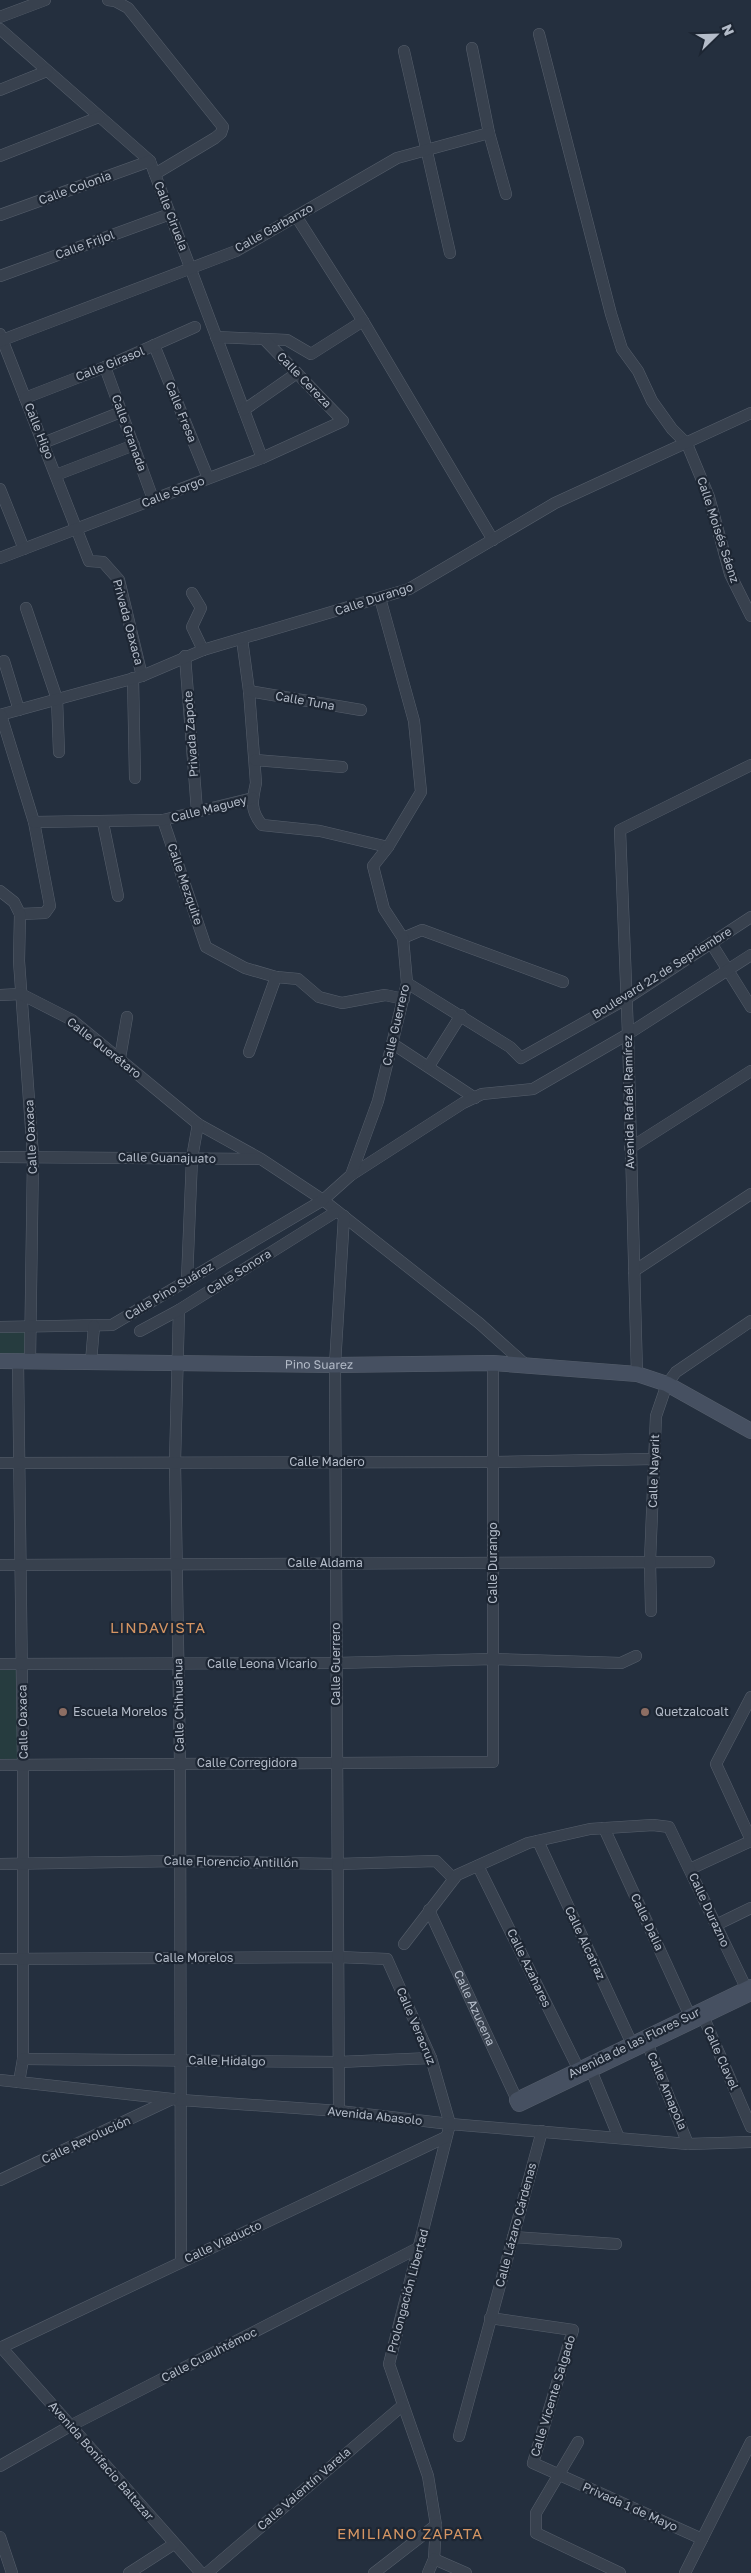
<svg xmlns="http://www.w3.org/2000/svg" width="751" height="2573" font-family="'Golos Text',sans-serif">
<rect width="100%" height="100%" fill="#242f3e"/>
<!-- green -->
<g fill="#263c3f">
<rect x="0" y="1327" width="30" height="34"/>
<polygon points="0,1665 20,1665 22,1764 0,1764"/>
</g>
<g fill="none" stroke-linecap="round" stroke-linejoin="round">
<defs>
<g id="street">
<polyline points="108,0 115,1 128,8 223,127 221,133 215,138 155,174"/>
<polyline points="0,17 45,0"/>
<polyline points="0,29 150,161 262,458"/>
<polyline points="539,34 611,314 622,349 638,371 652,401 672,429 687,444 709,497 730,574 751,616"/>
<polyline points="472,48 489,133 506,194"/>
<polyline points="404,51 450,253"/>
<polyline points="0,90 47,71"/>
<polyline points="0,156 99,117"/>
<polyline points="0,215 150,161"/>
<polyline points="296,216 363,321 493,540"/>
<polyline points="0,276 170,214"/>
<polyline points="0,334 89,561 103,562 119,580 142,676"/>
<polyline points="216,337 287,340 311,354 363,321"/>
<polyline points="0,341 236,251 397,158 489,133"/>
<polyline points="154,345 208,478"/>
<polyline points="105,367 153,499"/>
<polyline points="25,398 105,367 195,327"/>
<polyline points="244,410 297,373"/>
<polyline points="43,443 121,412"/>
<polyline points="56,475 134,445"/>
<polyline points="0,489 24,549"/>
<polyline points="0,558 262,458 343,421 265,340"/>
<polyline points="192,593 201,608 192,627 203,650"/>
<polyline points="26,608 57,699 59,752"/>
<path d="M242,639l7,52 7,92c-4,18 -6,27 6,42l58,6 68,16"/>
<polyline points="185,656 197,811"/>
<polyline points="4,661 19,710"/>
<polyline points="133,678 135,778"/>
<polyline points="249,691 361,710"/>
<polyline points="0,715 142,676 203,650 409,589 555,503 751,413"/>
<polyline points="1,715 34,822 50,906 45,913 20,914"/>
<polyline points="255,760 342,767"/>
<polyline points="163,820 206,947 245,968 276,977 298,979 319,997 342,1003 385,995 404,999"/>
<polyline points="34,822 163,820 253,798"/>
<polyline points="103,823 118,896"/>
<polyline points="0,891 14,902 20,914"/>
<polyline points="20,914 19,961 33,1156 30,1361"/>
<polyline points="403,938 422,930 563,982"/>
<polyline points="711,943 751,1007"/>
<polyline points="407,983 510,1047 521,1058 626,999 751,917"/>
<polyline points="0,995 21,994 72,1020 198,1124 261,1159 323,1200 479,1323 527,1366"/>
<polyline points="393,1044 475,1098"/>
<polyline points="249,1052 276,977"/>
<polyline points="120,1058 127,1017"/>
<polyline points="429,1066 461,1015"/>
<polyline points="630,1148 751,1071"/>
<polyline points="0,1157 258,1159"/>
<polyline points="351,1175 463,1103 482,1094 533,1089 628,1034 751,955"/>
<polyline points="634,1271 751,1194"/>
<polyline points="187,1280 192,1158 198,1124"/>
<polyline points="179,1310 175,1462 180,1763 181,2261"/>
<polyline points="0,1327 112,1325 323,1200 351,1175 378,1101 407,983 403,938 384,909 373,866 388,847 421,792 414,721 380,598"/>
<polyline points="140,1331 179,1310 337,1211"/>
<polyline points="18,1361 23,1765 23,2059 19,2082"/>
<polyline points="91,1362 94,1326"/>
<polyline points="637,1374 628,1034 620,830 751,765"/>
<polyline points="0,1463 493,1462 653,1459"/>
<polyline points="0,1565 709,1562"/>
<polyline points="651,1611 650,1561 656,1416 667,1384 676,1372 751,1321"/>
<polyline points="0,1664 336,1663 493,1659 621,1663 636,1656"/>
<polyline points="751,1697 716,1764 751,1840"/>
<polyline points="0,1765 493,1762 493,1363"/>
<polyline points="604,1828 690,2016"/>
<polyline points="538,1841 632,2044"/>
<polyline points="0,1864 180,1861 338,1864 436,1861 454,1879"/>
<polyline points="478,1866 579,2070"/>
<polyline points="690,1869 751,1841"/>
<path id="s1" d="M429,1910l88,190"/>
<polyline points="716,1925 751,1908"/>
<polyline points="404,1944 457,1875 528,1843 590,1829 653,1825 669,1827 749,1994"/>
<polyline points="0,1959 338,1957 387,1959 431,2058 450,2124 389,2364 428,2476 436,2525 434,2559 428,2573"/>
<polyline points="703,2016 751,2127"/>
<polyline points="645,2038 688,2144"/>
<polyline points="23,2059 339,2062 431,2058"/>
<polyline points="591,2070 619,2138"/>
<polyline points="0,2080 181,2100 339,2111 450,2124 688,2144 751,2142"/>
<polyline points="339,2111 335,1365 344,1216"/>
<polyline points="0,2180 172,2099"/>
<polyline points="513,2237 616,2244"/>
<polyline points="490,2318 573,2330 533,2463 702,2539"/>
<polyline points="1,2347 201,2573"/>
<polyline points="0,2348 446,2137"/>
<polyline points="459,2436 542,2131"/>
<polyline points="578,2442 536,2513 536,2533 620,2573"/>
<polyline points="0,2466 70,2426 420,2247"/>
<polyline points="0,2537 12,2573"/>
<polyline points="434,2559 466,2573"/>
<polyline points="129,2573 174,2544"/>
<polyline points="207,2573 402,2406"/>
<polyline points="374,2573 436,2525"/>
<polyline points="685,2573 751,2442"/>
</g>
<g id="secondary">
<path id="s2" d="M0,1361l335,4 158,-2 144,11 30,10 84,47"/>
<polyline points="751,1987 517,2100 519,2104 751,1993"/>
</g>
</defs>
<!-- street casing -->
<use href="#street" stroke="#565f6c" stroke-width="12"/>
<!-- secondary casing -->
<use href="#secondary" stroke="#565f6c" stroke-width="16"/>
<!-- street -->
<use href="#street" stroke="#38414e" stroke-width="11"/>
<!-- secondary -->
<use href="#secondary" stroke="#465061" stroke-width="15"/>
</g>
<!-- markers -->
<g fill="#8d6e63" stroke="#1d2633" stroke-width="2">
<circle cx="63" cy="1712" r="5"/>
<circle cx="645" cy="1712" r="5"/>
</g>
<g text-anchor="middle" stroke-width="4.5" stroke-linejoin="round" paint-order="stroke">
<!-- street labels -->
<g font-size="12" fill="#b4bcc9" stroke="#1d2633">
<text transform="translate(75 188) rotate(-20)" y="4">Calle Colonia</text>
<text transform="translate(171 216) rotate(69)" y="4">Calle Ciruela</text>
<text transform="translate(274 228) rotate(-29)" y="4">Calle Garbanzo</text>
<text transform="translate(85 245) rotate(-20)" y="4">Calle Frijol</text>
<text transform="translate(110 364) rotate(-22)" y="4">Calle Girasol</text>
<text transform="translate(304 380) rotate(46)" y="4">Calle Cereza</text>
<text transform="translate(181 412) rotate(68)" y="4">Calle Fresa</text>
<text transform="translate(39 431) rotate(68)" y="4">Calle Higo</text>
<text transform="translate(129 433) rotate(70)" y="4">Calle Granada</text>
<text transform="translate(173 492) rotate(-21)" y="4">Calle Sorgo</text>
<text transform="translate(718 530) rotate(72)" y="4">Calle Moisés Sáenz</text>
<text transform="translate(374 599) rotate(-18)" y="4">Calle Durango</text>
<text transform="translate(128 622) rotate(75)" y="4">Privada Oaxaca</text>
<text transform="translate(305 701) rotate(10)" y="4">Calle Tuna</text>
<text transform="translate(191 734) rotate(-94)" y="4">Privada Zapote</text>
<text transform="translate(209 809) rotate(-14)" y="4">Calle Maguey</text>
<text transform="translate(185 884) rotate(71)" y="4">Calle Mezquite</text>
<text transform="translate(662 973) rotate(-32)" y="4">Boulevard 22 de Septiembre</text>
<text transform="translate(396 1025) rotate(-77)" y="4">Calle Guerrero</text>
<text transform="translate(104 1048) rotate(38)" y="4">Calle Querétaro</text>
<text transform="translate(629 1102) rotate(-91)" y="4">Avenida Rafaél Ramírez</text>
<text transform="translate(31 1137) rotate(-93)" y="4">Calle Oaxaca</text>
<text transform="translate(167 1158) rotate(1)" y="4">Calle Guanajuato</text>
<text transform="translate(239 1272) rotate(-32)" y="4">Calle Sonora</text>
<text transform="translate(169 1291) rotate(-31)" y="4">Calle Pino Suárez</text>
<text dy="4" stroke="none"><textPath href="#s2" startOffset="319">Pino Suarez</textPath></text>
<text x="327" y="1466">Calle Madero</text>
<text transform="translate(654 1471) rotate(-88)" y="4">Calle Nayarit</text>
<text x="325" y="1567">Calle Aldama</text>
<text transform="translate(493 1563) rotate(-90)" y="4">Calle Durango</text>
<text x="262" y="1668">Calle Leona Vicario</text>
<text transform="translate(336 1664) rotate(-90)" y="4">Calle Guerrero</text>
<text transform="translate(179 1705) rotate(-91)" y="4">Calle Chihuahua</text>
<text transform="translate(23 1722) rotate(-91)" y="4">Calle Oaxaca</text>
<text x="247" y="1767">Calle Corregidora</text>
<text transform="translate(231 1862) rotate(1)" y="4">Calle Florencio Antillón</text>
<text transform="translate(709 1910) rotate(65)" y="4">Calle Durazno</text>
<text transform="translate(647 1922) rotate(65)" y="4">Calle Dalia</text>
<text transform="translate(585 1943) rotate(65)" y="4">Calle Alcatraz</text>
<text x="194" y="1962">Calle Morelos</text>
<text transform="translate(529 1968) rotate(64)" y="4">Calle Azahares</text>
<text dy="4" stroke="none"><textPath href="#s1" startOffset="108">Calle Azucena</textPath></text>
<text transform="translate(416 2026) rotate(67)" y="4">Calle Veracruz</text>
<text transform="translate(634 2043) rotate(-26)" y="4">Avenida de las Flores Sur</text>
<text transform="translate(721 2058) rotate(66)" y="4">Calle Clavel</text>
<text transform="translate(227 2061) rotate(1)" y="4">Calle Hidalgo</text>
<text transform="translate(667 2091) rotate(67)" y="4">Calle Amapola</text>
<text transform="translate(375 2116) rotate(6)" y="4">Avenida Abasolo</text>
<text transform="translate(86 2140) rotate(-25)" y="4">Calle Revolución</text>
<text transform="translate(516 2225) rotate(-75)" y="4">Calle Lázaro Cárdenas</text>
<text transform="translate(223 2242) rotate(-25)" y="4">Calle Viaducto</text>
<text transform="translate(408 2291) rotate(-75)" y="4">Prolongación Libertad</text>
<text transform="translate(209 2355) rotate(-27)" y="4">Calle Cuauhtémoc</text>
<text transform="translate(553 2396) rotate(-73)" y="4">Calle Vicente Salgado</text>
<text transform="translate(101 2461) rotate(49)" y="4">Avenida Bonifacio Baltazar</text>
<text transform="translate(304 2489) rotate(-41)" y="4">Calle Valentín Varela</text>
<text transform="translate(630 2507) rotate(24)" y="4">Privada 1 de Mayo</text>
</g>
<!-- poi labels -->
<g font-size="12" fill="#b4bcc9" stroke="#1d2633" text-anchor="start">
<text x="73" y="1716">Escuela Morelos</text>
<text x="655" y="1716">Quetzalcoalt</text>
</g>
<!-- quarter labels -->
<g font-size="15" letter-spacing="1" fill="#d59563" stroke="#1d2633">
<text x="158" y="1633">LINDAVISTA</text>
<text x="410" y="2539">EMILIANO ZAPATA</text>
</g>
</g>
<!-- north arrow -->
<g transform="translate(716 35) rotate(67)" stroke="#1d2633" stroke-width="4" paint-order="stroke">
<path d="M0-4L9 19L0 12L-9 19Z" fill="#b4bcc9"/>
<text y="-8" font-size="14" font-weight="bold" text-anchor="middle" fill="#b4bcc9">N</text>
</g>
</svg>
